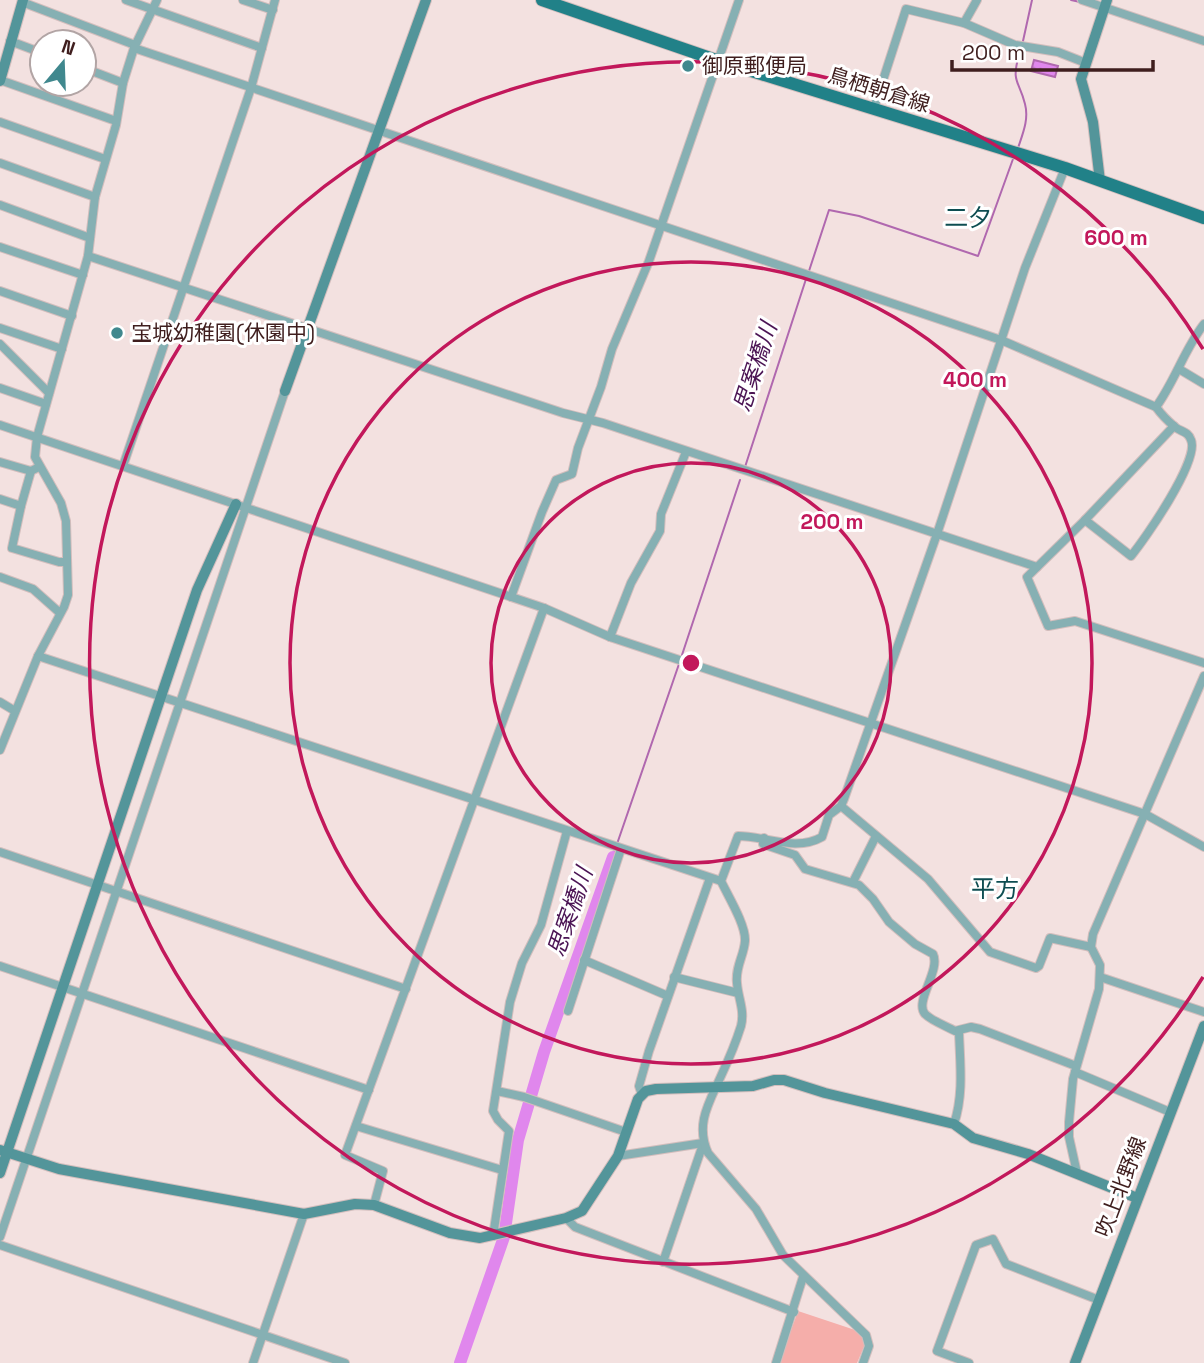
<svg xmlns="http://www.w3.org/2000/svg" width="1204" height="1363" font-family="'Space Grotesk','Noto Sans JP',sans-serif">
<defs>
<pattern id="water-ripples" width="26" height="14" patternUnits="userSpaceOnUse" patternTransform="scale(1.75)"><rect width="26" height="14" fill="#e087ed"/><path d="M2 4q2-2 4 0t4 0M15 11q2-2 4 0t4 0" fill="none" stroke="#b76ebf"/></pattern>
</defs>
<rect width="100%" height="100%" fill="#f3e1e0"/>
<!-- garden -->
<polygon fill="#f5aeaa" points="798,1311 858,1331 866,1342 857,1363 779,1363"/>
<!-- water -->
<polygon fill="url(#water-ripples)" stroke="#b068af" stroke-width="2" points="1034,60 1058,66 1055,77 1031,71"/>
<g fill="none" stroke-linecap="round" stroke-linejoin="round">
<!-- stream -->
<g stroke="#b068af" stroke-width="2">
<polyline points="1071,0 1080,2"/>
<polyline points="1023,41 1032,0"/>
<path d="M1018,148c5,-15 11,-29 7,-44 -6,-24 -14,-21 -6,-49"/>
<polyline points="809,271 829,210 859,216 978,256 1013,159"/>
<polyline points="745,467 806,279"/>
<polyline points="681,658 740,480"/>
<polyline points="617,844 679,664"/>
<polyline points="613,857 615,849"/>
</g>
<!-- river -->
<polyline stroke="#e087ed" stroke-width="12" points="460,1363 504,1237 518,1140 544,1052 613,857"/>
<defs>
<g id="street">
<polyline points="126,0 262,48"/>
<polyline points="243,0 273,10"/>
<polyline points="1082,0 1204,41"/>
<polyline points="22,2 135,45"/>
<polyline points="964,23 977,0"/>
<polyline points="10,41 42,53"/>
<path d="M134,48l867,292 155,67c5,7 13,15 19,20 6,5 13,4 16,13 9,20 -46,99 -60,116l-46,-36"/>
<polyline points="84,68 123,83"/>
<polyline points="0,80 116,121"/>
<polyline points="874,108 906,9 964,23 1015,45 1058,52 1086,63"/>
<polyline points="0,122 105,159"/>
<polyline points="0,163 95,197"/>
<polyline points="0,205 90,238"/>
<polyline points="0,247 83,275"/>
<polyline points="88,256 563,413 603,423 1037,567"/>
<polyline points="0,291 72,316"/>
<polyline points="0,328 62,349"/>
<polyline points="0,344 49,393"/>
<polyline points="1179,369 1204,384"/>
<polyline points="0,388 46,404"/>
<path d="M1156,407c19,-26 28,-57 48,-83"/>
<polyline points="0,425 544,608 610,637 1145,814 1204,847"/>
<polyline points="1174,426 1085,520 1027,577 1048,626 1075,621 1204,663"/>
<polyline points="0,462 31,471"/>
<polyline points="123,466 251,88 275,0"/>
<polyline points="0,499 21,506 31,471 39,467"/>
<polyline points="21,506 12,548 59,562 67,562"/>
<polyline points="0,577 33,589 60,613"/>
<polyline points="511,597 542,512 556,480 572,474 578,448 601,387 612,349 649,261 739,0"/>
<polyline points="610,637 631,583 660,531 661,514 686,452"/>
<polyline points="38,656 721,881"/>
<polyline points="0,702 15,711"/>
<polyline points="0,750 38,656 64,607 68,595 66,521 61,503 35,457 37,437 88,256 95,197 116,125 123,83 134,48 157,0"/>
<polyline points="841,806 928,879 990,952 1036,968 1039,966 1050,938 1091,947"/>
<path d="M764,838l-1,6 32,11 10,14 54,16 14,14 16,23 26,22 18,10c8,16 -19,48 -8,60 7,7 21,12 30,17l16,-4 9,2 96,37"/>
<polyline points="0,852 406,989"/>
<polyline points="853,882 876,836"/>
<polyline points="584,960 668,996"/>
<polyline points="0,966 369,1090"/>
<polyline points="674,977 738,993"/>
<polyline points="1100,977 1204,1012"/>
<polyline points="568,1011 621,849"/>
<polyline points="1075,1072 1170,1112"/>
<polyline points="497,1091 524,1097 626,1132"/>
<polyline points="642,1095 639,1086 649,1051 710,878"/>
<path d="M954,1124c10,-30 6,-61 5,-92"/>
<polyline points="356,1126 502,1170"/>
<polyline points="618,1156 703,1143"/>
<polyline points="1077,1173 1069,1137 1069,1122 1073,1079 1099,989 1100,965 1091,947 1093,934 1204,676"/>
<polyline points="374,1205 383,1171 345,1155 544,608"/>
<polyline points="566,1218 575,1227 794,1312"/>
<polyline points="493,1236 509,1131 498,1120 493,1111 510,1002 522,963 541,925 567,831"/>
<polyline points="0,1237 285,391"/>
<polyline points="0,1245 345,1363"/>
<polyline points="663,1262 701,1150 705,1146"/>
<polyline points="253,1363 304,1214"/>
<polyline points="776,1363 803,1277"/>
<path d="M863,1363l6,-17 -3,-11 -83,-80 -27,-46 -48,-56c-13,-29 1,-50 13,-77 7,-15 15,-34 20,-50 4,-16 -3,-28 -4,-43 -2,-16 7,-27 8,-42 1,-16 -17,-45 -24,-60l17,-45c27,0 58,16 84,1l7,-22 12,-9 3,-7 93,-265 88,-266 40,-100"/>
<polyline points="969,1363 937,1351 976,1245 993,1239 1006,1264 1099,1300"/>
</g>
<g id="secondary">
<polyline points="0,81 23,0"/>
<polyline points="1100,181 1093,122 1081,79 1107,0"/>
<polyline points="285,391 426,0"/>
<polyline points="0,1150 59,1169 304,1214 355,1204 374,1205 450,1233 480,1238 566,1218 582,1211 618,1156 638,1099 646,1091 656,1089 753,1086 774,1080 784,1080 825,1093 954,1124 973,1138 1028,1154 1137,1198"/>
<polyline points="0,1173 197,590 236,504"/>
<polyline points="1075,1363 1204,1026"/>
</g>
<polyline id="primary" points="542,0 716,60 1065,168 1204,218"/>
</defs>
<!-- street casing -->
<use href="#street" stroke="#d3bebd" stroke-width="10"/>
<!-- secondary casing -->
<use href="#secondary" stroke="#d3bebd" stroke-width="12"/>
<!-- primary casing -->
<use href="#primary" stroke="#d3bebd" stroke-width="14"/>
<!-- street -->
<use href="#street" stroke="#86b0b3" stroke-width="8"/>
<!-- secondary -->
<use href="#secondary" stroke="#53959a" stroke-width="10"/>
<!-- primary -->
<use href="#primary" stroke="#218188" stroke-width="12"/>
</g>
<!-- distance rings -->
<g fill="none" stroke="#c2185b" stroke-width="3.5">
<circle cx="691" cy="663" r="200"/>
<circle cx="691" cy="663" r="401"/>
<path d="M1203 977A601 601 0 1 1 1203 349"/>
</g>
<!-- markers -->
<g fill="#40888e" stroke="#fff" stroke-width="2.5">
<circle cx="688" cy="66" r="7"/>
<circle cx="117" cy="333" r="7"/>
</g>
<g text-anchor="middle" stroke-width="6" stroke-linejoin="round" paint-order="stroke">
<!-- poi labels -->
<g font-size="21" fill="#3f1e1e" stroke="#fff" text-anchor="start">
<text x="702" y="73">御原郵便局</text>
<text x="131" y="340">宝城幼稚園(休園中)</text>
</g>
<!-- street labels -->
<g font-size="21" fill="#3f1e1e" stroke="#fff">
<text transform="translate(879 90) rotate(17)" y="7">鳥栖朝倉線</text>
<text transform="translate(1121 1187) rotate(-69)" y="7">吹上北野線</text>
</g>
<!-- water labels -->
<g font-size="23" font-style="italic" fill="#4b1454" stroke="#fff">
<text transform="translate(755 367) rotate(-72)" y="8">思案橋川</text>
<text transform="translate(570 912) rotate(-71)" y="8">思案橋川</text>
</g>
<!-- quarter labels -->
<g font-size="24" fill="#0e4d51" stroke="#fff">
<text x="968" y="226">二夕</text>
<text x="995" y="897">平方</text>
</g>
</g>
<circle cx="691" cy="663" r="10" fill="#c2185b" stroke="#fff" stroke-width="3.5"/>
<g font-size="21" text-anchor="middle" font-weight="bold" fill="#c2185b" stroke="#fff" stroke-width="6" stroke-linejoin="round" paint-order="stroke">
<text x="1116" y="245">600 m</text>
<text x="975" y="387">400 m</text>
<text x="832" y="529">200 m</text>
</g>
<!-- north arrow -->
<g transform="translate(63 63) rotate(19)"><circle r="33" fill="#ffffff" stroke="#b2a5a5" stroke-width="2"/>
<path d="M0-5L12 26L0 18L-12 26Z" fill="#40888e"/>
<text y="-10" font-size="19" font-weight="bold" text-anchor="middle" fill="#3f1e1e">N</text>
</g>
<!-- scale -->
<path d="M952 60v10h201v-10" fill="none" stroke="#3f1e1e" stroke-width="3.5"/>
<text x="962" y="60" font-size="21" fill="#3f1e1e" stroke="#ffffff" stroke-width="5" paint-order="stroke">200 m</text>
</svg>
